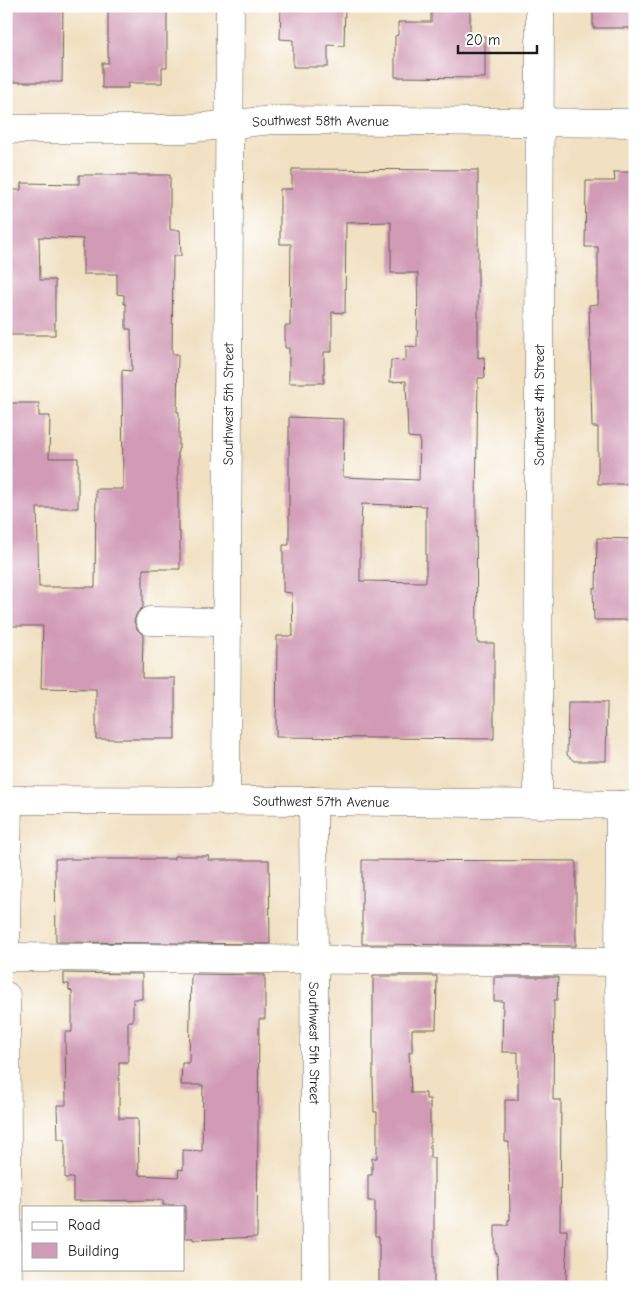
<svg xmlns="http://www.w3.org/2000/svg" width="641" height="1293" font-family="'Comic Neue',sans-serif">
<rect width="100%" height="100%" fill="#fff"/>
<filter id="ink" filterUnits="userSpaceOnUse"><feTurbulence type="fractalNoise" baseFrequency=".02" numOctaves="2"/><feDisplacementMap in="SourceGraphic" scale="10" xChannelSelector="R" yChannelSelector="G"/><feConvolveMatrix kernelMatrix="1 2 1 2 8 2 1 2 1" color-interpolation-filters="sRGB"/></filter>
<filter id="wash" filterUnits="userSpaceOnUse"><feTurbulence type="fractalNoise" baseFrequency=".0096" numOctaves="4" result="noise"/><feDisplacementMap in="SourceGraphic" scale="20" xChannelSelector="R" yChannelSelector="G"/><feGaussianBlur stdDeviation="1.12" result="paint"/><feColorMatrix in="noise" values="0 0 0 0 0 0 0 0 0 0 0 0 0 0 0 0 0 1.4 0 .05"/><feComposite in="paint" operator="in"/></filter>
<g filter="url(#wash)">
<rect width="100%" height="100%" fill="#f1e0c1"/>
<g id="blocks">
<!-- building -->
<g fill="#d19bb6" fill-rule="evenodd">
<polygon points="6,6 63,6 62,82 6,82"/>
<polygon points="108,6 167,6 167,68 162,68 162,83 128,83 128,88 102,88 102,63 108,63"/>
<polygon points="281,6 345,6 344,46 328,45 328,67 293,67 293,40 280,39"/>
<polygon points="431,6 470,6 470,36 485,36 485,78 395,77 395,36 398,35 398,22 431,22"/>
<rect x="593" y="6" width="42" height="22"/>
<path d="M292,169l186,1v188l6,-1 1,21h-7l-2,125 1,140h17v96l-218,-2 1,-101h16l-1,-43 -9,-1v-47h6v-128l55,2 -1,58 76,3 1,-42 -12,-1 -2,-56 -16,1 1,-22 15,1v-15l11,1 1,-74h-27v-51l-45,1 -1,90 -13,-1v40h-8v31h-35v-35h-4v-22h5l1,-82h-11v-55h12zM362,504l64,2v76l-66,-1v-54h1z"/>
<polygon points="614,172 635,172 635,484 598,484 598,427 592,427 589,305 598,304 598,247 585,247 586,181 615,181"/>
<polygon points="79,175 170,175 170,230 180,230 181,256 173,256 172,354 178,354 177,412 179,412 179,449 178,449 178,531 180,531 180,569 143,569 143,607 137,613 134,621 137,629 143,635 142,678 175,678 175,739 96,739 96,689 41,688 43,626 6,626 6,403 39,403 39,416 50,416 49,458 78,458 78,508 37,508 39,587 95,587 96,489 123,489 122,370 132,371 131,329 126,329 126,304 124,304 124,295 117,294 117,274 83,274 83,239 39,237 40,280 55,280 55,335 6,335 6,190 21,190 21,183 79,184"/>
<polygon points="597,538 635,539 635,620 594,620 593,588 596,588"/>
<polygon points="568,702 607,702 606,761 574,761 567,755"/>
<polygon points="174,856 209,856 208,860 269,860 270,944 56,942 55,859 174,859"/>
<polygon points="362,860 576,861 576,946 362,944"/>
<polygon points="64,973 142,974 142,999 133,999 133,1021 128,1021 128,1062 119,1062 119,1118 138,1118 139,1175 178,1177 179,1169 183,1170 183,1150 202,1151 203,1085 181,1085 182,1063 189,1063 191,974 265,975 265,1019 259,1019 257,1237 193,1240 193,1238 185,1238 185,1205 163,1205 163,1200 73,1201 73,1178 65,1178 65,1139 58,1139 57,1105 66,1105 65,1032 72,1032 72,991 69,990 69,984 64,984"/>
<polygon points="373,976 437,976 436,1029 412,1029 412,1052 409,1052 411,1093 426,1093 426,1099 430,1099 430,1158 434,1158 434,1287 379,1287 379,1236 375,1236 375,1201 368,1201 368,1175 372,1175 372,1158 377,1158 377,1112 374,1112 373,1082"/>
<polygon points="494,977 558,977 557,1000 554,1000 553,1100 561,1100 560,1230 567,1230 566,1287 498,1287 497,1253 495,1253 495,1225 508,1225 508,1220 510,1220 509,1142 505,1142 505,1100 518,1100 518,1052 502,1052 503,1001 494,1001"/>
</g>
</g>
</g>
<g filter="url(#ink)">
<use href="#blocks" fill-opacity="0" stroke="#676156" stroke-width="1"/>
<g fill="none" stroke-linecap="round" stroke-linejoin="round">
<defs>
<g id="minor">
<path id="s1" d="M6,129h178l89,-9 362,3"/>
<polyline points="150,621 228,622"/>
<path id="s2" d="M313,801l3,486"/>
<path id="s3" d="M226,802l4,-796"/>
<path id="s4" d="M538,804l2,-798"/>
<polyline points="620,805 619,962 621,1287"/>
<polyline points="6,937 8,800"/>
<polyline points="6,957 619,962"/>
<polyline points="6,996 8,1287"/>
</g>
<g id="major">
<path id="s5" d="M6,800l307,1 322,4"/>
</g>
</defs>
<!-- minor casing -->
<use href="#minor" stroke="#676156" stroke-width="29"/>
<!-- major casing -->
<use href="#major" stroke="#676156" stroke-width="29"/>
<!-- minor -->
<use href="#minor" stroke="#fff" stroke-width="28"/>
<!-- major -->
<use href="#major" stroke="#fff" stroke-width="28"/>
</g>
</g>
<g text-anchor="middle" stroke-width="4.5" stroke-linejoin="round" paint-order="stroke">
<!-- street labels -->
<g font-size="14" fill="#1c1c1c" stroke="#fff">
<text dy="5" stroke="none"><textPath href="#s1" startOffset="315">Southwest 58th Avenue</textPath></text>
<text dy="5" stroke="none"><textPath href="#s3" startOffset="398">Southwest 5th Street</textPath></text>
<text dy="5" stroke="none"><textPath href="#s4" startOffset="399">Southwest 4th Street</textPath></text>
<text dy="5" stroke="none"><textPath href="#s5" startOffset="315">Southwest 57th Avenue</textPath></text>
<text dy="5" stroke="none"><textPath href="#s2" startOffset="242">Southwest 5th Street</textPath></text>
</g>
</g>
<!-- margin -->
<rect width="641" height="1293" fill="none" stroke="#fff" stroke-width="25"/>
<!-- legend -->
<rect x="22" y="1206" width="162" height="65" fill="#ffffff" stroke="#a4a4a4"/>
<rect x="32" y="1222" width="25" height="8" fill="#ffffff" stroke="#a4a4a4"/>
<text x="68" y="1230" font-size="15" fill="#1c1c1c">Road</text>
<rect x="32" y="1243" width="25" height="15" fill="#d19bb6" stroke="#a4a4a4"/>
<text x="68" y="1256" font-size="15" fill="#1c1c1c">Building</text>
<!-- scale -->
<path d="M458 45v8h79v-8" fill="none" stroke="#1c1c1c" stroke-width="2.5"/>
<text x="466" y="45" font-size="15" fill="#1c1c1c" stroke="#ffffff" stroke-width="4" paint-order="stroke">20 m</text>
</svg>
